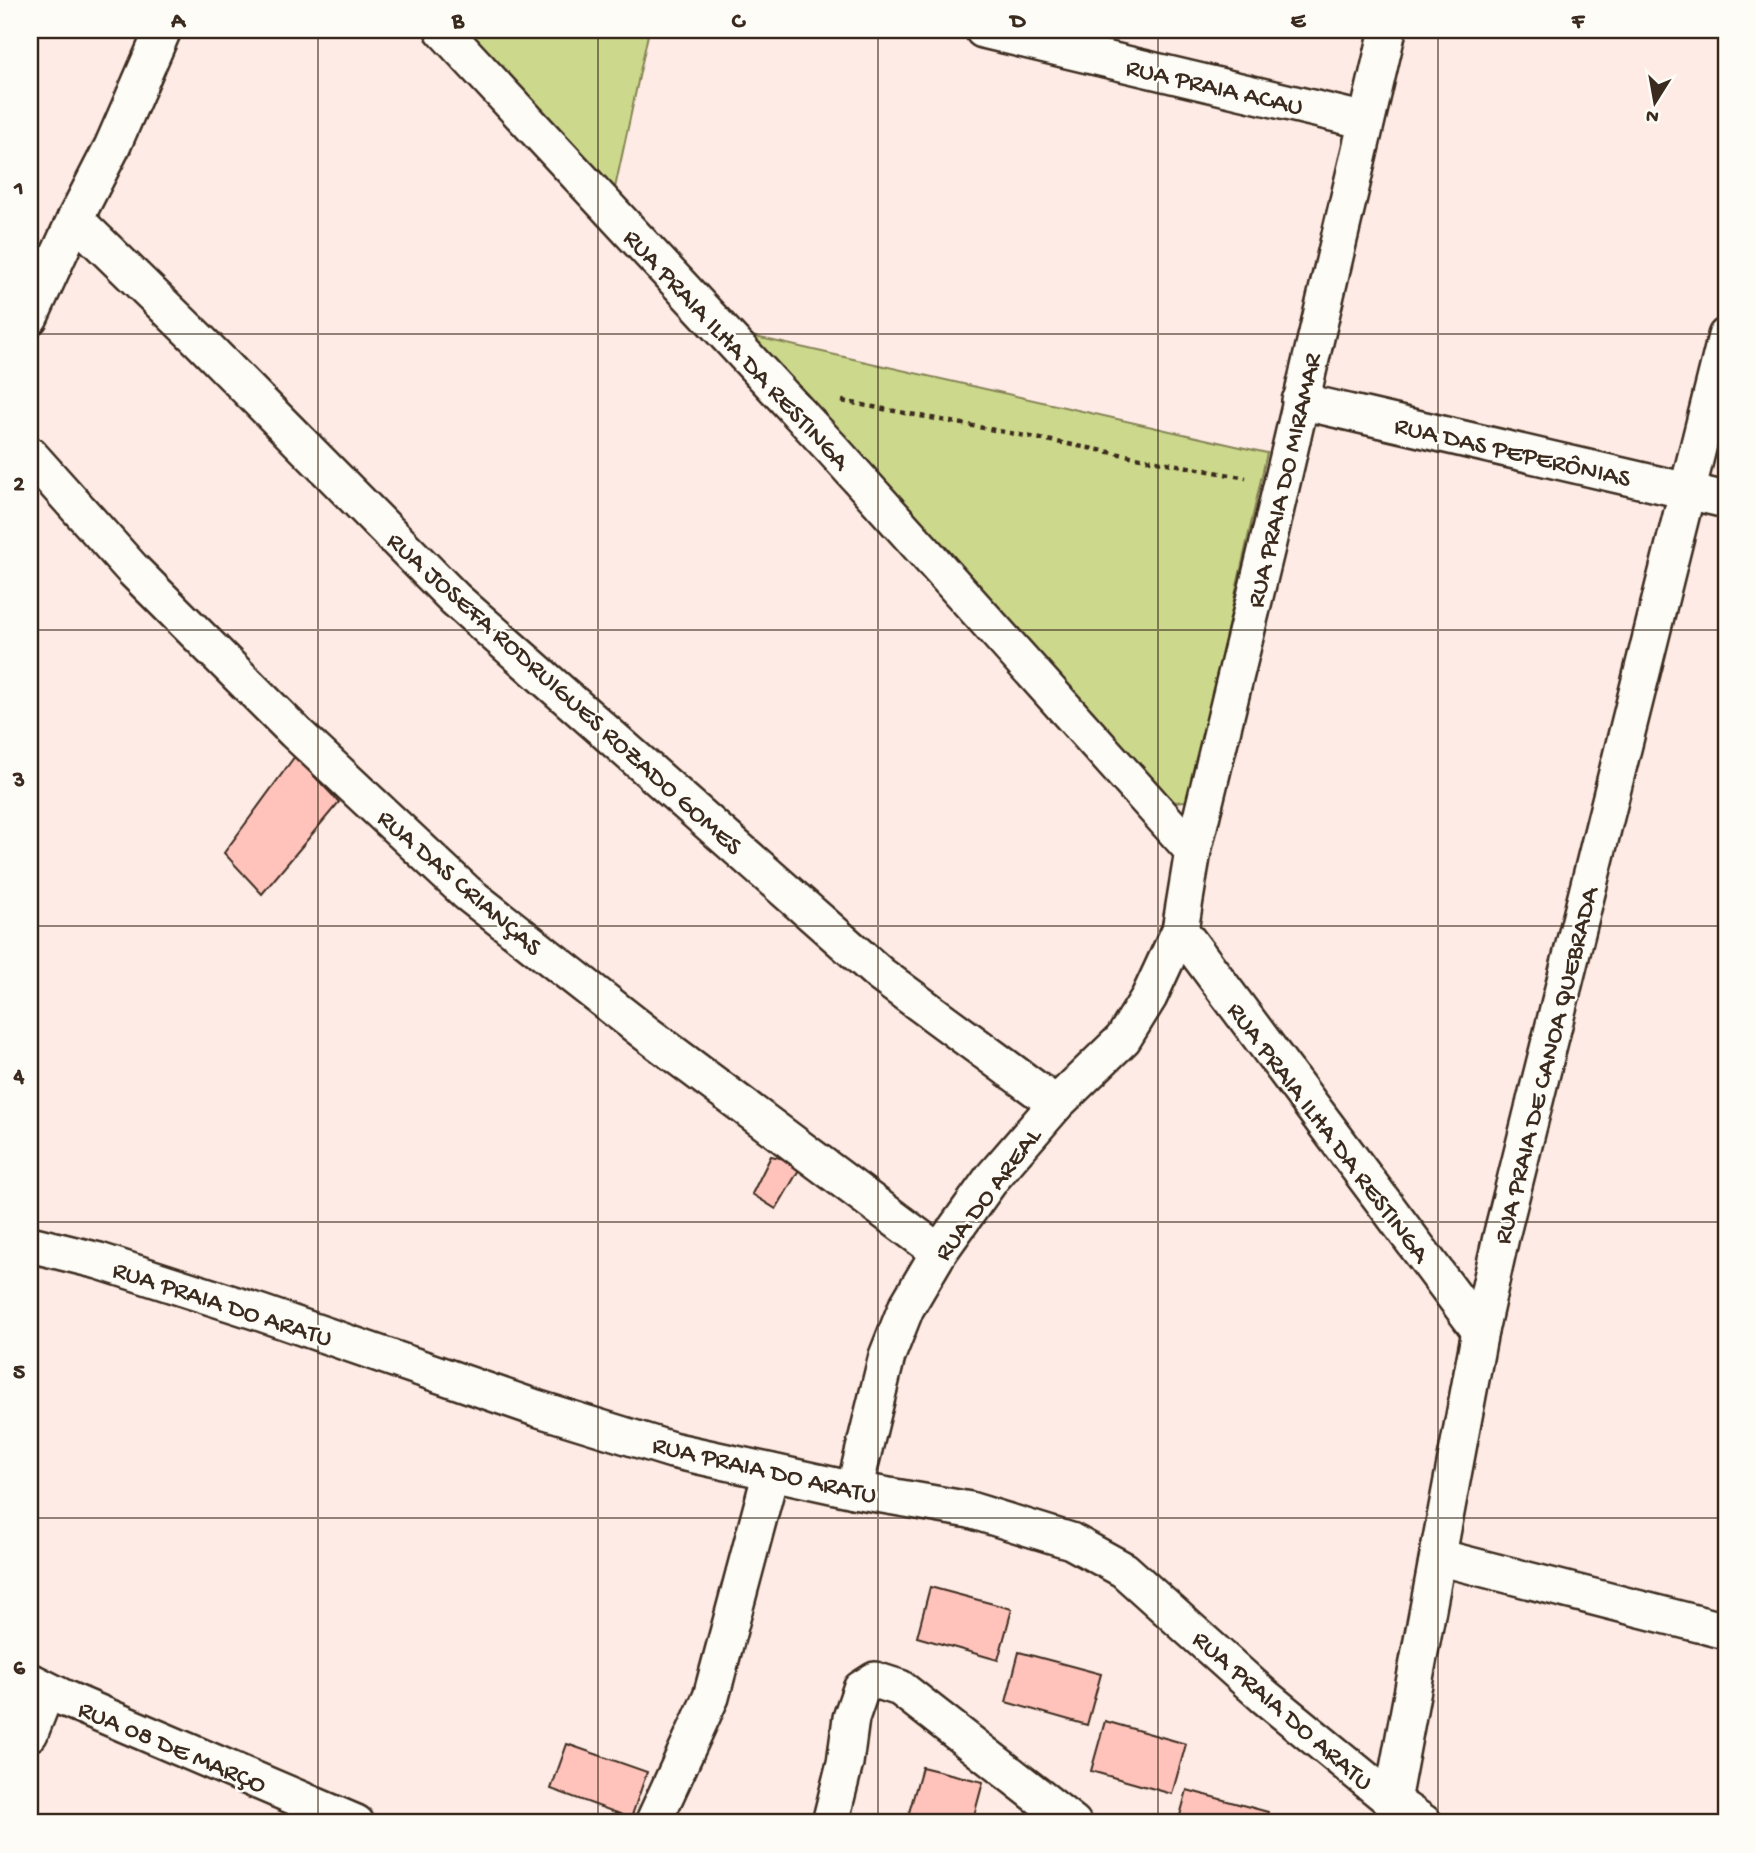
<svg xmlns="http://www.w3.org/2000/svg" width="1756" height="1853" font-family="'Gochi Hand',sans-serif">
<rect width="100%" height="100%" fill="#feebe5"/>
<filter id="ink" filterUnits="userSpaceOnUse"><feTurbulence type="fractalNoise" baseFrequency=".0143" numOctaves="2"/><feDisplacementMap in="SourceGraphic" scale="14" xChannelSelector="R" yChannelSelector="G"/><feConvolveMatrix kernelMatrix="1 2 1 2 8 2 1 2 1" color-interpolation-filters="sRGB"/></filter>
<g filter="url(#ink)">
<!-- green -->
<g fill="#ccd98c" stroke="#848255" stroke-width="2">
<polygon points="467,30 649,30 615,188"/>
<polygon points="747,335 1267,453 1190,795 1185,801 1175,802 1169,797"/>
</g>
<!-- building -->
<g fill="#ffc3bb" stroke="#3b2a1e" stroke-width="2">
<polygon points="295,756 339,802 262,894 224,853"/>
<polygon points="771,1156 803,1163 776,1209 752,1194"/>
<polygon points="930,1587 1012,1609 998,1660 917,1637"/>
<polygon points="1019,1652 1101,1674 1087,1725 1006,1702"/>
<polygon points="1105,1721 1186,1744 1172,1794 1091,1771"/>
<polygon points="567,1744 647,1772 631,1818 551,1789"/>
<polygon points="922,1767 983,1782 972,1823 906,1823"/>
<polygon points="1187,1790 1268,1812 1265,1823 1178,1823"/>
</g>
<g fill="none" stroke-linecap="round" stroke-linejoin="round">
<defs>
<g id="street">
<polyline points="443,30 834,451 1193,851"/>
<polyline points="983,30 1366,121"/>
<polyline points="75,219 198,339 455,599 881,975 1056,1104"/>
<polyline points="30,317 75,219 112,147 163,30"/>
<polyline points="1300,401 1726,500"/>
<polyline points="30,455 134,571 295,732 467,893 647,1034 939,1252"/>
<polyline points="1180,930 1480,1331"/>
<polyline points="30,1244 99,1261 261,1313 536,1408 672,1450 854,1490 970,1510 1071,1541 1124,1570 1264,1696 1392,1801 1424,1823"/>
<polyline points="854,1490 887,1356 906,1308 939,1252 992,1178 1056,1104 1123,1039 1149,997 1180,930 1193,851 1267,547 1388,30"/>
<polyline points="1438,1557 1726,1631"/>
<polyline points="30,1681 66,1699 356,1823"/>
<polyline points="30,1733 47,1690"/>
<polyline points="1392,1801 1480,1331 1501,1237 1726,336"/>
<polyline points="653,1823 711,1697 771,1472"/>
<polyline points="830,1823 845,1763 851,1718 861,1689 875,1680 900,1688 1073,1823"/>
</g>
</defs>
<!-- street casing -->
<use href="#street" stroke="#3b2a1e" stroke-width="40"/>
<!-- path -->
<polyline stroke="#3b2a1e" stroke-width="4.5" stroke-dasharray="5 5" stroke-linecap="butt" points="842,401 1246,478"/>
<!-- street -->
<use href="#street" stroke="#fdfcf7" stroke-width="35"/>
</g>
</g>
<!-- grid -->
<path fill="none" stroke="#3b2a1e" stroke-width="2" stroke-opacity="0.55" d="M318,30v1793M598,30v1793M878,30v1793M1158,30v1793M1438,30v1793M30,334h1696M30,630h1696M30,926h1696M30,1222h1696M30,1518h1696"/>
<g text-anchor="middle" stroke-width="5" stroke-linejoin="round" paint-order="stroke">
<!-- street labels -->
<g font-size="26" fill="#3b2a1e" stroke="#fdfcf7">
<text transform="translate(1215 85) rotate(13)" y="9">RUA PRAIA ACAU</text>
<text transform="translate(738 348) rotate(47)" y="9">RUA PRAIA ILHA DA RESTINGA</text>
<text transform="translate(1513 450) rotate(13)" y="9">RUA DAS PEPERÔNIAS</text>
<text transform="translate(1282 480) rotate(-77)" y="9">RUA PRAIA DO MIRAMAR</text>
<text transform="translate(566 692) rotate(42)" y="9">RUA JOSEFA RODRUIGUES ROZADO GOMES</text>
<text transform="translate(461 881) rotate(41)" y="9">RUA DAS CRIANÇAS</text>
<text transform="translate(1544 1065) rotate(-76)" y="9">RUA PRAIA DE CANOA QUEBRADA</text>
<text transform="translate(1330 1131) rotate(53)" y="9">RUA PRAIA ILHA DA RESTINGA</text>
<text transform="translate(986 1193) rotate(-53)" y="9">RUA DO AREAL</text>
<text transform="translate(223 1302) rotate(18)" y="9">RUA PRAIA DO ARATU</text>
<text transform="translate(765 1468) rotate(13)" y="9">RUA PRAIA DO ARATU</text>
<text transform="translate(1284 1709) rotate(41)" y="9">RUA PRAIA DO ARATU</text>
<text transform="translate(173 1745) rotate(23)" y="9">RUA 08 DE MARÇO</text>
</g>
</g>
<!-- margin -->
<rect width="1756" height="1853" fill="none" stroke="#fdfcf7" stroke-width="77"/>
<!-- north arrow -->
<g transform="translate(1655 102) rotate(191)" stroke="#fdfcf7" stroke-width="5" paint-order="stroke">
<path d="M0-5L12 26L0 18L-12 26Z" fill="#3b2a1e"/>
<text y="-10" font-size="19" font-weight="bold" text-anchor="middle" fill="#3b2a1e">N</text>
</g>
<rect x="38" y="38" width="1680" height="1776" fill="none" stroke="#3b2a1e" stroke-width="2.5"/>
<g font-size="23" text-anchor="middle" font-weight="bold" fill="#3b2a1e">
<text x="178" y="27">A</text>
<text x="458" y="27">B</text>
<text x="738" y="27">C</text>
<text x="1018" y="27">D</text>
<text x="1298" y="27">E</text>
<text x="1578" y="27">F</text>
<text x="19" y="194">1</text>
<text x="19" y="490">2</text>
<text x="19" y="786">3</text>
<text x="19" y="1082">4</text>
<text x="19" y="1378">5</text>
<text x="19" y="1674">6</text>
</g>
</svg>
